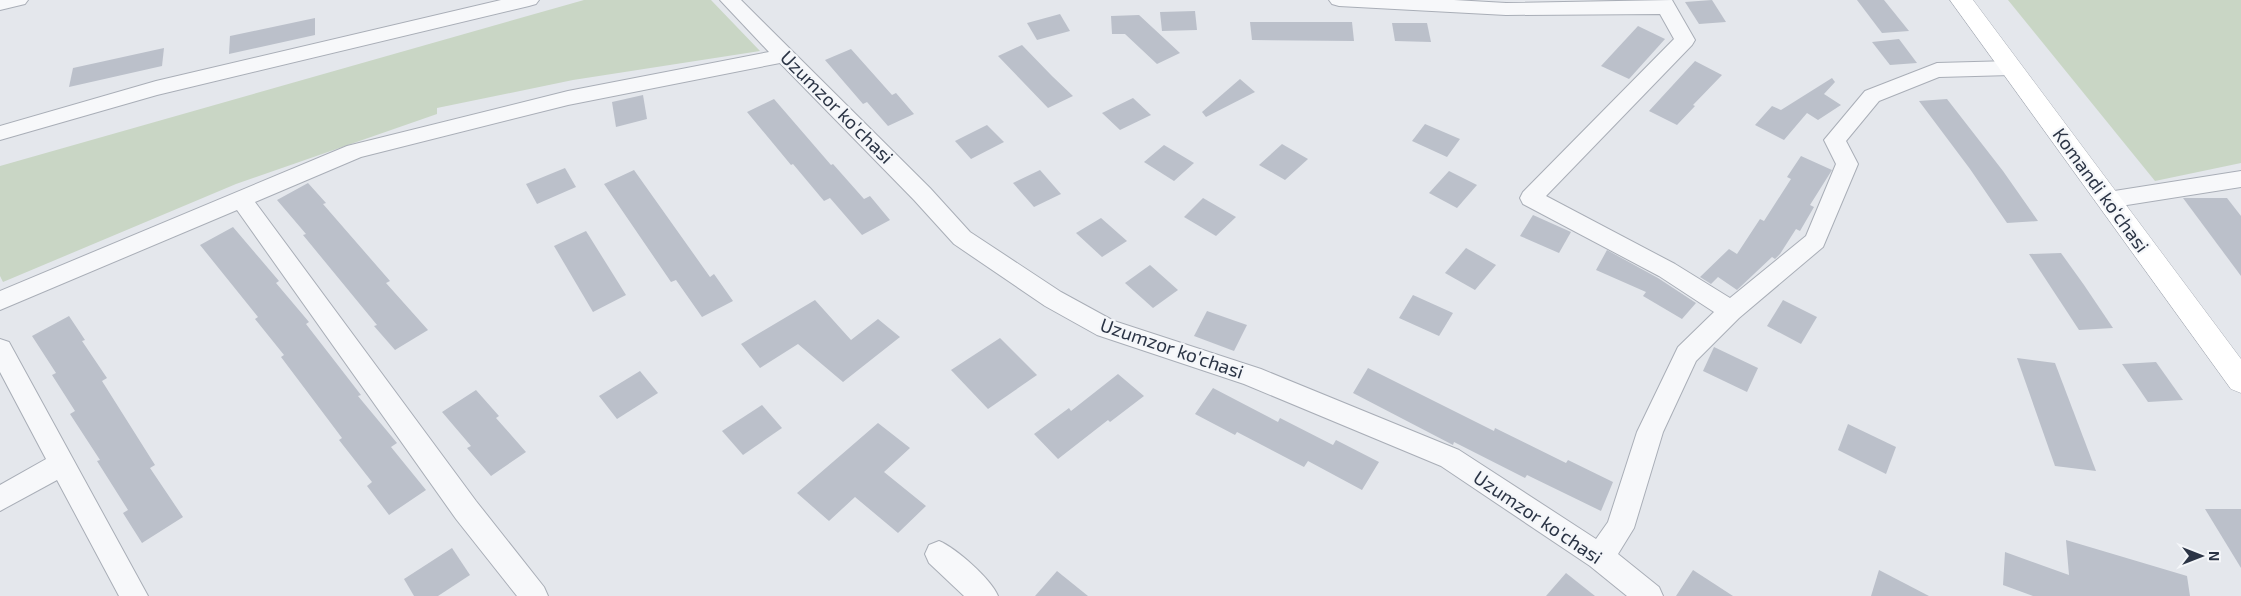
<svg xmlns="http://www.w3.org/2000/svg" width="2241" height="596" font-family="'Exo 2',sans-serif">
<rect width="100%" height="100%" fill="#e4e7ec"/>
<!-- green -->
<g fill="#c9d6c5">
<polygon points="584,0 711,0 760,51 573,80 437,108 437,114 236,184 3,282 0,276 0,166"/>
<polygon points="2008,0 2241,0 2241,163 2155,181"/>
</g>
<!-- building -->
<g fill="#bbc0ca">
<polygon points="1712,0 1726,22 1699,24 1685,2"/>
<polygon points="1857,0 1884,0 1909,31 1882,33"/>
<polygon points="1195,11 1197,30 1162,31 1160,12"/>
<polygon points="1060,14 1070,31 1037,40 1027,23"/>
<polygon points="1139,15 1180,53 1157,64 1125,34 1112,34 1111,16"/>
<polygon points="315,18 315,35 229,54 230,36"/>
<polygon points="1250,22 1352,22 1354,41 1252,40"/>
<polygon points="1392,23 1427,23 1431,42 1395,41"/>
<polygon points="1638,26 1665,39 1629,79 1601,66"/>
<polygon points="1899,39 1917,63 1890,65 1872,42"/>
<polygon points="1022,45 1052,76 1073,96 1048,108 998,56"/>
<polygon points="164,48 162,66 69,87 73,68"/>
<polygon points="851,49 892,95 896,93 914,114 888,126 867,102 863,104 825,60"/>
<polygon points="1695,61 1722,75 1693,105 1695,106 1677,125 1649,111"/>
<polygon points="1832,78 1835,82 1824,94 1841,105 1818,120 1807,113 1784,140 1755,125 1772,106 1781,110"/>
<polygon points="1240,79 1255,92 1206,117 1202,112"/>
<polygon points="643,95 647,119 616,127 612,102"/>
<polygon points="1133,98 1151,115 1120,130 1102,113"/>
<polygon points="774,99 831,165 833,164 864,199 870,196 890,220 862,235 830,198 824,201 793,164 791,165 747,112"/>
<polygon points="1947,99 2003,171 2038,221 2007,223 1970,169 1919,101"/>
<polygon points="1425,124 1460,139 1447,157 1412,141"/>
<polygon points="987,125 1004,142 971,159 955,141"/>
<polygon points="1282,144 1308,159 1285,180 1259,165"/>
<polygon points="1164,145 1194,163 1174,181 1144,162"/>
<polygon points="1801,156 1832,170 1810,205 1814,207 1800,231 1796,229 1780,254 1775,259 1772,257 1737,290 1718,277 1711,284 1700,277 1729,249 1737,254 1760,219 1764,221 1791,179 1787,177"/>
<polygon points="565,168 576,187 537,204 526,184"/>
<polygon points="634,170 710,277 714,274 733,301 702,317 676,280 671,282 604,184"/>
<polygon points="1040,170 1061,194 1034,207 1013,183"/>
<polygon points="1449,171 1477,185 1457,208 1429,193"/>
<polygon points="308,183 326,203 323,204 390,281 386,283 428,330 395,350 374,326 377,325 303,235 306,234 277,200"/>
<polygon points="1203,198 1236,217 1216,236 1184,217"/>
<polygon points="2183,198 2227,198 2241,216 2241,276"/>
<polygon points="1533,215 1571,232 1559,253 1520,236"/>
<polygon points="1101,218 1127,241 1102,257 1076,233"/>
<polygon points="233,227 279,281 276,283 309,322 306,324 361,395 358,396 397,443 391,447 426,490 389,515 367,486 372,482 339,440 342,438 281,357 284,355 255,319 258,317 200,245"/>
<polygon points="586,231 626,295 593,312 554,246"/>
<polygon points="1466,248 1496,265 1475,290 1445,273"/>
<polygon points="1607,250 1658,278 1696,303 1682,319 1643,296 1646,292 1596,270"/>
<polygon points="2061,253 2084,285 2113,328 2079,330 2029,254"/>
<polygon points="1150,265 1178,290 1153,308 1125,283"/>
<polygon points="1413,295 1453,313 1439,336 1399,318"/>
<polygon points="815,300 851,340 878,319 900,337 843,382 798,344 760,368 741,344"/>
<polygon points="1783,300 1817,317 1801,344 1767,326"/>
<polygon points="1207,311 1247,325 1234,351 1194,336"/>
<polygon points="69,316 85,340 82,341 107,378 102,381 155,465 150,468 183,517 142,543 123,513 128,510 97,461 100,460 70,414 75,411 52,375 56,373 32,336"/>
<polygon points="1000,338 1037,375 988,409 951,370"/>
<polygon points="1714,347 1758,368 1747,392 1703,371"/>
<polygon points="2017,358 2055,363 2096,471 2055,466"/>
<polygon points="2156,362 2183,400 2148,402 2122,364"/>
<polygon points="1368,368 1494,431 1495,428 1566,463 1568,460 1613,482 1601,511 1527,475 1525,478 1454,442 1453,445 1353,393"/>
<polygon points="640,371 658,393 617,419 599,396"/>
<polygon points="1118,374 1144,396 1110,422 1108,420 1058,459 1034,434 1069,408 1071,411"/>
<polygon points="1213,388 1278,422 1280,418 1333,445 1336,440 1379,462 1362,490 1308,461 1304,467 1237,432 1235,435 1195,414"/>
<polygon points="476,390 499,416 496,418 526,452 491,476 467,448 471,446 442,412"/>
<polygon points="762,405 782,428 743,455 722,431"/>
<polygon points="878,423 910,448 884,472 926,506 898,533 855,497 829,521 797,493"/>
<polygon points="1848,424 1896,447 1886,474 1838,450"/>
<polygon points="2205,509 2241,509 2241,568"/>
<polygon points="2066,540 2187,576 2190,596 2033,596 2003,585 2005,552 2069,575"/>
<polygon points="452,548 470,575 438,596 414,596 404,579"/>
<polygon points="1693,570 1733,596 1676,596"/>
<polygon points="1879,570 1929,596 1871,596"/>
<polygon points="1057,571 1088,596 1035,596"/>
<polygon points="1566,573 1595,596 1546,596"/>
</g>
<g fill="none" stroke-linecap="round" stroke-linejoin="round">
<defs>
<g id="street">
<polygon points="0,0 28,0 25,4 0,10"/>
<polygon points="501,0 539,0 536,4 529,6 157,95 0,140 0,126 156,81"/>
<polygon points="720,0 741,0 930,188 970,232 1061,292 1114,321 1261,369 1459,450 1596,539 1608,522 1637,432 1678,347 1714,312 1659,276 1523,204 1520,198 1523,192 1674,39 1660,14 1506,15 1339,6 1332,4 1329,0 1454,0 1506,3 1672,0 1695,40 1692,45 1546,196 1675,264 1730,298 1806,236 1836,164 1824,140 1865,91 1937,63 2011,61 2018,63 2021,68 2018,73 2011,75 1939,77 1879,101 1846,141 1858,164 1823,247 1739,318 1696,361 1663,432 1634,528 1618,554 1659,587 1663,596 1627,596 1590,566 1441,466 1244,384 1097,335 1045,306 954,244 914,200 780,63 568,105 361,157 255,202 476,501 544,587 548,596 517,596 456,519 237,210 0,310 0,291 347,146 568,91 769,52"/>
<polygon points="2241,171 2241,187 2108,208 2100,206 2097,200 2100,194 2108,192"/>
<polygon points="0,339 9,342 148,596 119,596 57,480 0,511 0,485 46,459 0,372"/>
<path d="M939,541c17,7 52,38 59,55h-34l-35,-33 -4,-9 4,-9z"/>
</g>
<polygon id="secondary" points="1950,0 1973,0 2241,359 2241,393 2231,389"/>
</defs>
<!-- street casing -->
<use href="#street" stroke="#a9aeb7" stroke-width="2"/>
<!-- secondary casing -->
<use href="#secondary" stroke="#a9aeb7" stroke-width="1"/>
<!-- street -->
<use href="#street" fill="#f7f8fa" fill-rule="evenodd"/>
<!-- secondary -->
<use href="#secondary" fill="#fff" fill-rule="evenodd"/>
</g>
<g text-anchor="middle" stroke-width="4.5" stroke-linejoin="round" paint-order="stroke">
<!-- street labels -->
<g font-size="19" fill="#2b3445" stroke="#f4f6f9">
<text transform="translate(837 107) rotate(45)" y="7">Uzumzor ko'chasi</text>
<text transform="translate(2101 190) rotate(54)" y="7">Komandi ko‘chasi</text>
<text transform="translate(1172 348) rotate(19)" y="7">Uzumzor ko'chasi</text>
<text transform="translate(1538 517) rotate(34)" y="7">Uzumzor ko'chasi</text>
</g>
</g>
<!-- north arrow -->
<g transform="translate(2201 556) rotate(90)" stroke="#f4f6f9" stroke-width="4" paint-order="stroke">
<path d="M0-4L9 19L0 12L-9 19Z" fill="#2b3445"/>
<text y="-8" font-size="14" font-weight="bold" text-anchor="middle" fill="#2b3445">N</text>
</g>
</svg>
